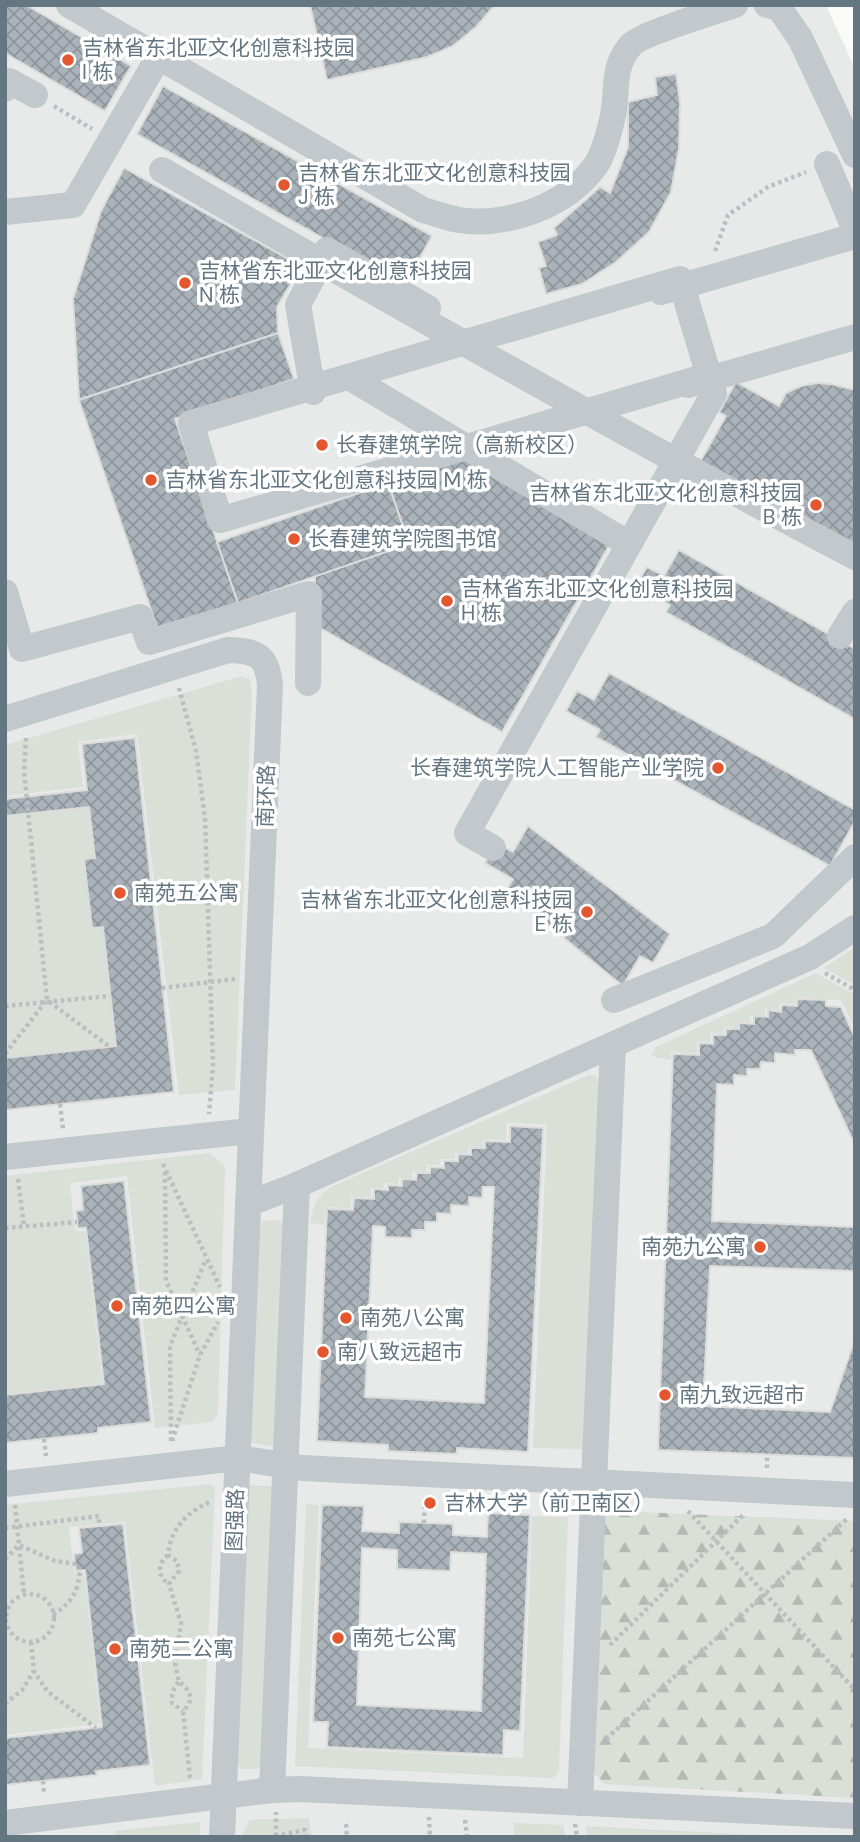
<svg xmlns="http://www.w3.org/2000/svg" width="860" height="1842" font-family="'DM Sans','Noto Sans SC',sans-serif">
<defs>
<pattern id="forest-firs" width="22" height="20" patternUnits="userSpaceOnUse" patternTransform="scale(1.75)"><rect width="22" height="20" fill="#dadfd7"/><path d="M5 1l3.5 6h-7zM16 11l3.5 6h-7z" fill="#b4b9b4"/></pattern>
<pattern id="building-cross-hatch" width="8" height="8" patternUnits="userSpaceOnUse" patternTransform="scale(1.75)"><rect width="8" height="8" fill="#aab3b9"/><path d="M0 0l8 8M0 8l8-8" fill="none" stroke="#8e969c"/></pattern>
</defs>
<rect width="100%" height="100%" fill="#fafaf8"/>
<!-- built -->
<polygon fill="#e8e9e9" points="5,5 826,5 855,69 855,1837 5,1837"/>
<!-- grass -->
<g fill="#dadfd7">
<polygon points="242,676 250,680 252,692 235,1090 179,1095 137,734 78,742 83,787 5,796 5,745"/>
<polygon points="89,807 95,858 84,859 92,928 103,927 116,1046 5,1058 5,816"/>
<polygon points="855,947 855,985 824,968"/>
<polygon points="816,973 855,995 855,1029 841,1000 796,997 795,1004 780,1003 779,1010 765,1009 765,1016 750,1015 750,1022 738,1022 737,1028 724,1027 723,1034 711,1033 710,1042 697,1041 697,1053 671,1052 671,1060 651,1056 656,1047"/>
<path d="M589,1075h6l4,8 -14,366 -52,-1 14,-323 -40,-2 -1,17 -23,-1v8l-14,-1 -1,7h-13v6h-14l-1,6h-13l-1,7 -14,-1v7h-13l-1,6 -13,-1 -1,5h-13v9h-20v11l-25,-1 -2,18 -13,-2c1,-18 6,-27 22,-37z"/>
<polygon points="210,1153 225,1166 218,1413 212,1422 155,1428 127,1176 70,1183 75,1231 85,1231 102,1383 5,1394 5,1176"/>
<polygon points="277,1220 284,1224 275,1439 272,1446 252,1443 251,1439 259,1226 263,1221"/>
<polygon points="210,1484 215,1488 202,1779 155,1786 125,1522 69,1527 74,1573 84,1573 100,1724 5,1735 5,1505"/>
<polygon points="250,1485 270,1486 274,1488 263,1764 258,1769 241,1769 237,1762 247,1488"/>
<polygon points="306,1504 319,1505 308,1748 523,1758 532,1516 568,1517 559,1771 553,1778 295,1766"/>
<polygon points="309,1818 312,1837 241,1837 250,1820"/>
<polygon points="200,1822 200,1837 115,1837 115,1831"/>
<polygon points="513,1823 563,1825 565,1837 515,1837"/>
<polygon points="586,1826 796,1837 588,1837"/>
</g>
<!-- forest -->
<polygon fill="url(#forest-firs)" points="617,1511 855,1521 855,1798 604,1784 593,1772 603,1519"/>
<!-- building -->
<g fill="url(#building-cross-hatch)" stroke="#dcdcda" stroke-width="2" fill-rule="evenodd">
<polygon points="5,5 26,5 131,66 105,111 5,53"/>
<polygon points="310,5 495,5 476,27 453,46 427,57 327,80"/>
<polygon points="676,74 680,102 679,148 671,192 649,232 616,262 582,284 546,294 539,268 546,266 538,242 557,235 554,228 600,187 610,193 628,147 628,102 657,95 655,77"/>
<polygon points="163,86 432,236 405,284 137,134"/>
<polygon points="124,168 301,266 277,307 278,333 79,400 73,299 101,211"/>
<polygon points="278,333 294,379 175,419 238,603 158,630 79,400"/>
<polygon points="736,382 779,406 786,393 801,386 816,383 831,384 855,390 855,548 700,462 726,416 719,412"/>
<polygon points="471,455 614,537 502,732 315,625 315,576 409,544 388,483"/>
<polygon points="388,483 409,544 238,603 217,542"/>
<polygon points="679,550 855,649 855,719 666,612 670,605 636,586 647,567 664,576"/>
<polygon points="609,673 855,810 855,821 830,866 596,737 600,730 566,711 577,691 594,700"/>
<polygon points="135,738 174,1092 5,1110 5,1058 116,1046 103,927 92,928 84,859 95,858 89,807 5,816 5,799 87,790 82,744"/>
<polygon points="528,826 670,934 653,963 640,956 623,986 506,891 513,879 485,863 496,843 513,852"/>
<polygon points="797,999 826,1000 826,1006 841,1007 855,1038 855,1145 811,1050 795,1050 795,1055 775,1053 775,1063 761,1062 760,1069 747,1069 747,1076 734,1075 734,1085 717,1084 712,1221 855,1227 855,1271 710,1266 703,1406 830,1412 855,1339 855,1458 658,1450 673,1054 699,1055 699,1043 713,1044 713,1035 726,1035 726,1029 739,1029 739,1023 754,1024 754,1016 768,1017 768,1010 781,1012 782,1005 797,1006"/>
<path d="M510,1126l33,2 -15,324 -71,-4v6l-69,-3v-6l-71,-4 10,-232 26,1 1,-12 20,1v-10l14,1v-5l14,1v-7l14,1 1,-7h13v-6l14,1v-7h14v-7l13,1v-7h14v-7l25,1zM483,1187h11l-10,216 -119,-6 8,-171 12,1v10l27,1v-8h13v-8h12v-9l14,1v-9l18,1v-9l13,1z"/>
<polygon points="124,1181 151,1422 98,1428 98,1433 5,1443 5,1395 104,1384 86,1228 78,1228 76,1211 83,1210 81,1186"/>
<path d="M322,1505l42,1 -2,25 37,2v-11l54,2v11l34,2 1,-24 42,2 -10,216 -16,-1 -1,25 -176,-8 1,-25h-15zM362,1548l35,2v19l53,2 1,-19 35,2 -5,157 -124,-6z"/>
<polygon points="123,1524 150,1765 96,1771 97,1775 5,1785 5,1738 102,1727 85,1570 76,1571 74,1554 82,1553 79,1528"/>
</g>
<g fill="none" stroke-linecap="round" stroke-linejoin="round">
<!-- path -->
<g stroke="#bbbfc2" stroke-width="4.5" stroke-dasharray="3.5 3.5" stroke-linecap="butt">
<polyline points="54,106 92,129"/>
<polyline points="715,251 728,215 768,187 806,172"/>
<polyline points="179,688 196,751 205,818 213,1065 209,1114"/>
<polyline points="26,738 24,771 47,1000 110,1047"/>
<polyline points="825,973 855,990"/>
<polyline points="162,988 235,979"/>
<polyline points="5,1006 110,996"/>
<polyline points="5,1054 46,1001"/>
<polyline points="60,1104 63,1129"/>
<polyline points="163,1164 220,1287"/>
<polyline points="165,1172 166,1281 200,1355"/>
<polyline points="18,1179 24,1226"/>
<polyline points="5,1228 77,1222"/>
<polyline points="44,1439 46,1456"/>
<polyline points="171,1441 170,1346 206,1259"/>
<polyline points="172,1441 200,1355 218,1322"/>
<polyline points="767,1468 767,1454"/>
<polyline points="15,1505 24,1595"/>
<polyline points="688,1511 855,1690"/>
<polyline points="424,1523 425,1498"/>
<polyline points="5,1528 99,1516 99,1526"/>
<path d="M168,1555c-11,9 -11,21 1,29"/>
<polyline points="5,1559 19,1545 55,1561 76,1564"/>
<circle cx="30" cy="1618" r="24"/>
<path d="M53,1615c19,-13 25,-22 27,-45"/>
<polyline points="31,1642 34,1671 47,1691 96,1728"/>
<polyline points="610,1645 744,1514"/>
<path d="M179,1682c-6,7 -8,12 -7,21l11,8"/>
<polyline points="5,1704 22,1690 34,1671"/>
<polyline points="606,1739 848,1518"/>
<path d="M190,1778l-7,-67c12,-11 8,-21 -4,-29l-4,-19 6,-40 -12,-39 10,-13 -2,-10 -9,-6c3,-28 19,-43 44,-54"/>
<polyline points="43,1781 44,1794"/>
<polyline points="429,1817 430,1837"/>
<polyline points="465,1820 467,1837"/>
<polyline points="346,1824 347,1837"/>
<polyline points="575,1824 577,1837"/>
<polyline points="275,1836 305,1830 306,1837"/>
<polyline points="276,1836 276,1812"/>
</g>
<!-- minor -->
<g stroke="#c3c8cc" stroke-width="26">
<path d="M69,5l354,205c12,3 24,8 36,10 49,7 108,-14 137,-55 7,-11 13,-32 16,-45 7,-27 -2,-51 19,-75 10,-11 86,-34 104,-40"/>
<polyline points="767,5 779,8 800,38 855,155"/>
<polyline points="5,89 9,81 35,95"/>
<polyline points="827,164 855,230"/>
<polyline points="5,212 73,205 158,58"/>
<polyline points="661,292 855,236"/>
<polyline points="688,385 855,337"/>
<polyline points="313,392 298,305 327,250 428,308"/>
<polyline points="5,592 22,649 140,617 149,642 309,594 308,683"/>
<polyline points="840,636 855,612"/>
<path d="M5,719l223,-69c29,1 39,5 42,35 -14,384 -35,768 -48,1152"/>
<polyline points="614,1000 773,936 855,857"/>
<polyline points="5,1157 250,1131"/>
<polyline points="248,1204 297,1185 810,957 855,928"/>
<polyline points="5,1484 238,1458 302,1468 855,1495"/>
<polyline points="272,1790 297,1185"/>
<polyline points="580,1803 613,1045"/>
<polyline points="5,1823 272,1790 300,1789 855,1816"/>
</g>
<!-- minor-bridge -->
<g stroke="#c3c8cc" stroke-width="26">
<path d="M162,170c229,133 458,263 693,387"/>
<polyline points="354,380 629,544"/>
<polyline points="493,848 467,833 714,393 680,279 191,423 220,520 710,375"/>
</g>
</g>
<!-- markers -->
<g fill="#e4572e" stroke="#fff" stroke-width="2.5">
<circle cx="68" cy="60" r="7"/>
<circle cx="284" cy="185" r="7"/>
<circle cx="185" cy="283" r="7"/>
<circle cx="322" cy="445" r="7"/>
<circle cx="151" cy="480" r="7"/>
<circle cx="816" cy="505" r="7"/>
<circle cx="294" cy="539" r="7"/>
<circle cx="447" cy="601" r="7"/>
<circle cx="718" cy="768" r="7"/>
<circle cx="120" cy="893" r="7"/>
<circle cx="587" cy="912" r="7"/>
<circle cx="760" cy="1247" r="7"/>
<circle cx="117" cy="1306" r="7"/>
<circle cx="346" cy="1318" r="7"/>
<circle cx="323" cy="1352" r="7"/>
<circle cx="665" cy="1395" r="7"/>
<circle cx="430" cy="1503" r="7"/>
<circle cx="338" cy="1638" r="7"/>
<circle cx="115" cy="1649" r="7"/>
</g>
<g text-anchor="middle" stroke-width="7" stroke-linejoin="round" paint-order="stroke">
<!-- poi labels -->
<g font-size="21" fill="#657683" stroke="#fff" text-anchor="start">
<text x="82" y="55">吉林省东北亚文化创意科技园<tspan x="82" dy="24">I 栋</tspan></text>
<text x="298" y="180">吉林省东北亚文化创意科技园<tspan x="298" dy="24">J 栋</tspan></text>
<text x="199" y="278">吉林省东北亚文化创意科技园<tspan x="199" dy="24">N 栋</tspan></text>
<text x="336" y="452">长春建筑学院（高新校区）</text>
<text x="165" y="487">吉林省东北亚文化创意科技园 M 栋</text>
<text x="802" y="500" text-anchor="end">吉林省东北亚文化创意科技园<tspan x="802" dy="24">B 栋</tspan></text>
<text x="308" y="546">长春建筑学院图书馆</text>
<text x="461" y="596">吉林省东北亚文化创意科技园<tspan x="461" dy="24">H 栋</tspan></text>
<text x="704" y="775" text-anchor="end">长春建筑学院人工智能产业学院</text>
<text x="134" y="900">南苑五公寓</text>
<text x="573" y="907" text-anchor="end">吉林省东北亚文化创意科技园<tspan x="573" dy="24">E 栋</tspan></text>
<text x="746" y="1254" text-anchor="end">南苑九公寓</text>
<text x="131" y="1313">南苑四公寓</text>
<text x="360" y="1325">南苑八公寓</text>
<text x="337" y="1359">南八致远超市</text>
<text x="679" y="1402">南九致远超市</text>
<text x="444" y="1510">吉林大学（前卫南区）</text>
<text x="352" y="1645">南苑七公寓</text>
<text x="129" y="1656">南苑二公寓</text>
</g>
<!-- street labels -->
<g font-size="21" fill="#657683" stroke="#fff">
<text transform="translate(266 796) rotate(-88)" y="7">南环路</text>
<text transform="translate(235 1520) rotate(-88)" y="7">图强路</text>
</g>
</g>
<!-- border -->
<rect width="860" height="1842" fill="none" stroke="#657683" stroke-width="14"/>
</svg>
